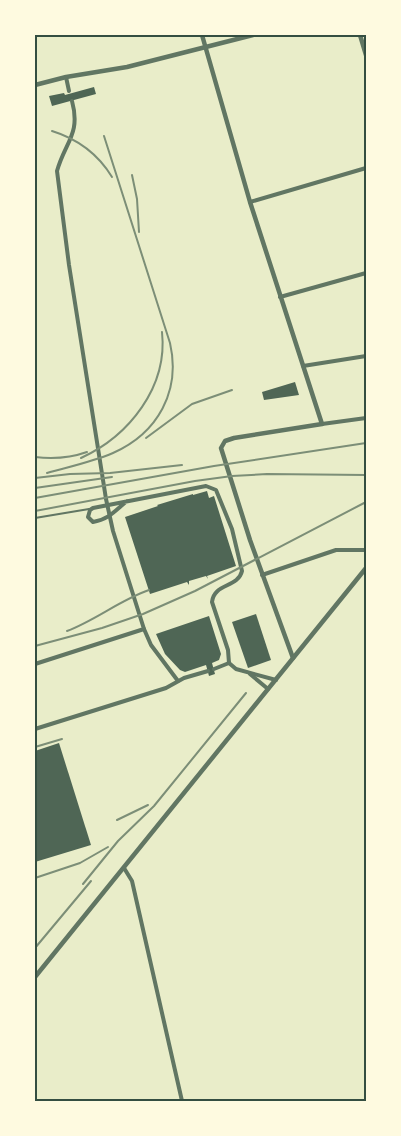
<svg xmlns="http://www.w3.org/2000/svg" width="401" height="1136" font-family="'DM Sans',sans-serif">
<rect width="100%" height="100%" fill="#e9edc9"/>
<!-- building -->
<g fill="#4f6655">
<polygon points="94,87 96,94 52,106 49,96 64,93 65,95"/>
<polygon points="295,382 299,395 264,400 262,392"/>
<polygon points="207,491 209,498 214,496 236,566 207,576 208,579 206,576 189,581 189,585 187,582 150,594 125,517 158,506 157,505 193,494 193,495"/>
<polygon points="256,614 271,660 248,668 232,622"/>
<polygon points="209,616 221,654 219,660 212,663 215,674 209,676 206,665 185,672 180,670 165,654 156,634"/>
<polygon points="59,743 91,845 35,862 35,751"/>
</g>
<g fill="none" stroke-linecap="round" stroke-linejoin="round">
<!-- service -->
<polyline stroke="#617663" stroke-width="2" points="35,518 89,509"/>
<!-- minor -->
<g stroke="#617663" stroke-width="4">
<polyline points="66,77 69,91"/>
<polyline points="250,202 366,168"/>
<polyline points="280,297 366,273"/>
<polyline points="303,366 366,356"/>
<polyline points="322,424 366,418"/>
<path d="M127,501c-11,9 -19,19 -34,21l-5,-5 2,-7 3,-2 113,-22 10,4 16,39 10,42c-4,17 -28,12 -30,31l16,48 1,13"/>
<polyline points="262,575 336,550 366,550"/>
<polyline points="144,629 151,645 178,681"/>
<polyline points="229,663 236,669 276,680"/>
<path d="M35,664l109,-35 -31,-98 -7,-32 -37,-234 -12,-94c8,-29 24,-37 15,-70"/>
<polyline points="214,669 229,663"/>
<polyline points="250,674 268,689"/>
<polyline points="35,729 166,688 184,678 208,671"/>
<polyline points="124,868 132,881 182,1101"/>
</g>
<!-- tertiary -->
<g stroke="#617663" stroke-width="4.5">
<polyline points="202,35 250,202 322,424 234,438 225,441 221,448 250,540 293,658"/>
<polyline points="360,35 366,55"/>
<polyline points="35,85 66,77 127,67 253,35"/>
<polyline points="35,977 366,568"/>
</g>
<!-- rail -->
<g stroke="#7c8e77" stroke-width="2">
<path d="M52,131c26,8 46,23 60,46"/>
<polyline points="132,175 137,199 139,232"/>
<polyline points="146,438 192,404 232,390"/>
<path d="M35,457c17,2 35,1 52,-5"/>
<path d="M81,458c48,-22 87,-71 81,-126"/>
<path d="M47,473c21,-6 45,-11 66,-20 45,-20 68,-62 57,-110l-66,-207"/>
<polyline points="35,478 70,474 110,473 182,465"/>
<polyline points="35,488 112,477"/>
<polyline points="35,498 214,466 366,443"/>
<polyline points="35,511 195,481 232,476 267,474 366,475"/>
<path d="M67,631c29,-11 53,-31 82,-41"/>
<polyline points="35,646 102,628 143,614 195,591 366,502"/>
<polyline points="35,747 62,739"/>
<polyline points="117,820 148,805"/>
<polyline points="35,878 80,863 108,847"/>
<polyline points="83,884 118,841 154,806 246,693"/>
<polyline points="35,948 91,881"/>
</g>
</g>
<!-- border -->
<rect width="401" height="1136" fill="none" stroke="#fefae0" stroke-width="72"/>
<rect x="36" y="36" width="329" height="1064" fill="none" stroke="#344e41" stroke-width="2"/>
</svg>
